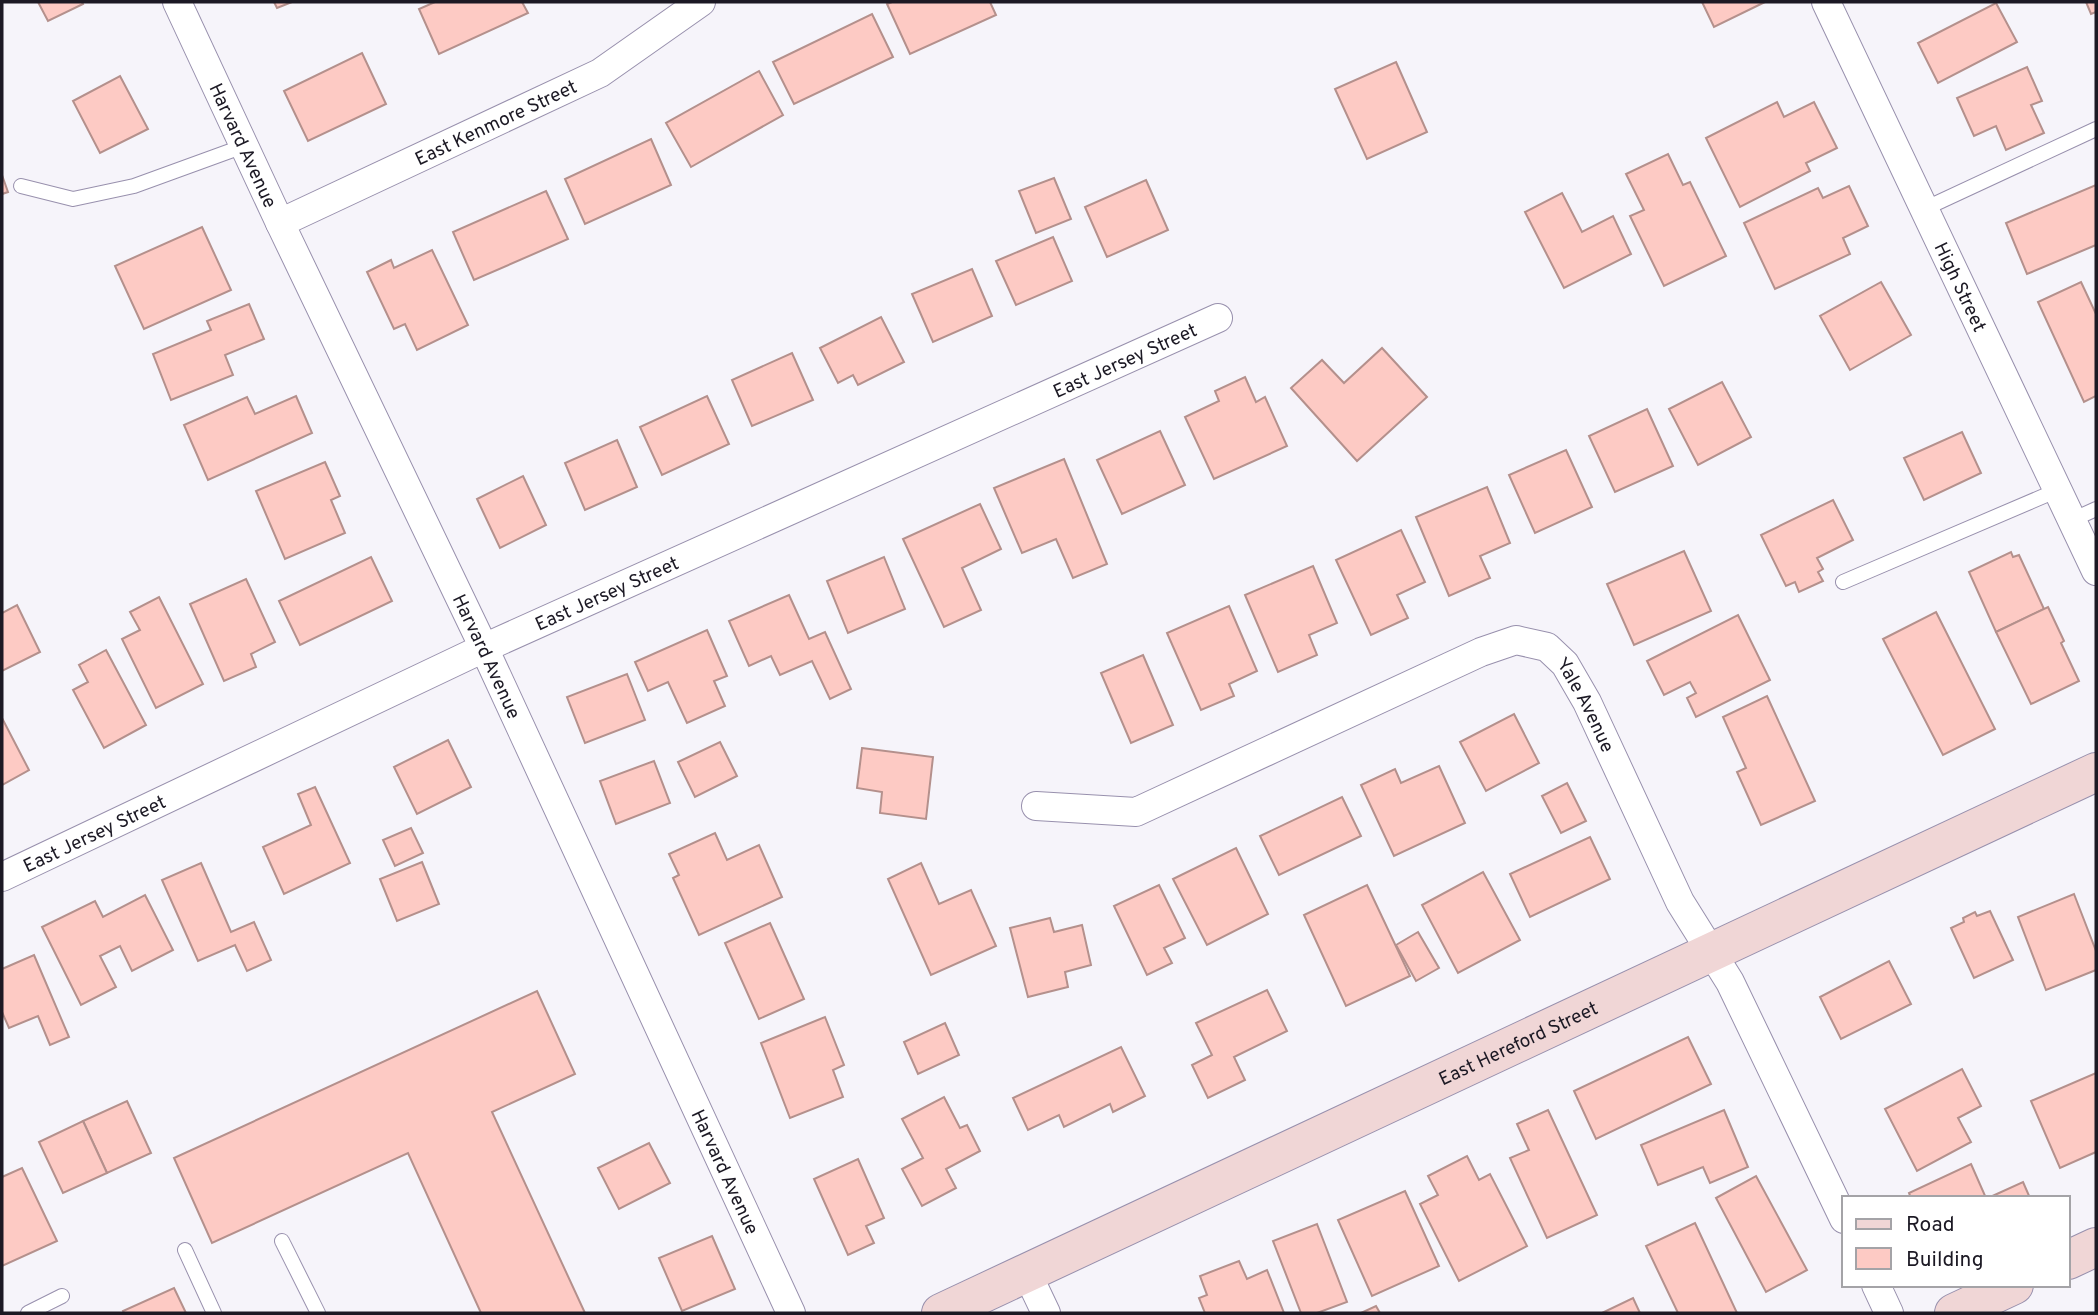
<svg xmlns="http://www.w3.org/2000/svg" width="2098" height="1315" font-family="Overpass,sans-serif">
<rect width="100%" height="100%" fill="#f6f4fa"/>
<!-- building -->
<g fill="#fdcac4" stroke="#b4908c" stroke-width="2">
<polygon points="38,2 82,2 83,4 48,21"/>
<polygon points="274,2 292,2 277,8"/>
<polygon points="435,2 522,2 528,13 439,54 419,9"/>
<polygon points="892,2 990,2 996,15 910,54 887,4"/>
<polygon points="1702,2 1765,2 1714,27"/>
<polygon points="2086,2 2096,2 2096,12 2091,14"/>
<polygon points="1996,3 2017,42 1938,83 1918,43"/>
<polygon points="872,14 893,57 794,104 773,62"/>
<polygon points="362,53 386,104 308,141 284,91"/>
<polygon points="1396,62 1427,132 1367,159 1335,89"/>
<polygon points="2027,67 2042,101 2031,105 2044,133 2006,150 1996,126 1974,136 1957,98"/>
<polygon points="759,71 783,115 691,167 666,123"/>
<polygon points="120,76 148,129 100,153 73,101"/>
<polygon points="1777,102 1784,117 1814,102 1837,148 1806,163 1810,171 1740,207 1706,138"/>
<polygon points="651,139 671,185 585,224 565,179"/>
<polygon points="1668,154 1683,185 1690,182 1726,256 1664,286 1630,216 1644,210 1626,174"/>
<polygon points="2,175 8,192 2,194"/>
<polygon points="1054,178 1071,219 1036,233 1019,191"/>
<polygon points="1146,180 1168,230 1107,257 1085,207"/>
<polygon points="2096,185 2096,245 2027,274 2006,223"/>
<polygon points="1849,186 1868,226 1843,238 1850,254 1775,289 1744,223 1818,188 1823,198"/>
<polygon points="546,191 568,239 474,280 453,232"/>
<polygon points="1562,193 1582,232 1613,216 1631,254 1564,288 1525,212"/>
<polygon points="202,227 231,290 144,329 115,266"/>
<polygon points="1053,237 1072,281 1016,305 996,261"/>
<polygon points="432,250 468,325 417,350 405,324 394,329 367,272 391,260 394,268"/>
<polygon points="972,269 992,316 933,342 912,294"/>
<polygon points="1881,282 1911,335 1850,370 1820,316"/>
<polygon points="2081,282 2096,314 2096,396 2084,402 2038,302"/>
<polygon points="249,304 264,339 225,355 233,375 171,400 153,354 211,330 207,321"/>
<polygon points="881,317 904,362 858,385 853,375 838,383 820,348"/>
<polygon points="1382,348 1427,397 1357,461 1291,388 1322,360 1344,383"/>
<polygon points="792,353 813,400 752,426 732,380"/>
<polygon points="1245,377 1256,402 1265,397 1287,446 1214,479 1185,417 1219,401 1215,391"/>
<polygon points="1722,382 1751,437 1698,465 1669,409"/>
<polygon points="296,396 312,433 208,480 184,425 247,397 255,414"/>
<polygon points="707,396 729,444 662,475 640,427"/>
<polygon points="1647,409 1673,466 1615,492 1589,436"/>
<polygon points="1160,431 1185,485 1122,514 1097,460"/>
<polygon points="1962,432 1981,473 1924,500 1904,458"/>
<polygon points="617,440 637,487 585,510 565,463"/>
<polygon points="1566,450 1592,507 1535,533 1509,475"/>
<polygon points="1064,459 1107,564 1073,578 1056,539 1022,553 994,488"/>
<polygon points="325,462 340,496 331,500 345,533 285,559 256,491"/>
<polygon points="523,476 546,525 500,548 477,499"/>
<polygon points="1487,487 1510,543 1480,556 1490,578 1449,596 1416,517"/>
<polygon points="1833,500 1853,540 1817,558 1823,569 1818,572 1823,581 1799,592 1795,582 1786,586 1761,535"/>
<polygon points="980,504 1001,549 962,568 981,610 944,627 903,539"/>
<polygon points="1401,530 1425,582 1397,595 1408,618 1371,635 1336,560"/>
<polygon points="1684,551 1711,611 1634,645 1607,584"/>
<polygon points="2011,552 2013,557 2019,555 2044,609 1996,632 1969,572"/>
<polygon points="371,557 392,601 300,645 279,601"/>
<polygon points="884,557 905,609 848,633 827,581"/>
<polygon points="1313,566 1337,623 1309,635 1317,655 1278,672 1245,595"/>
<polygon points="246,579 275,642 251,654 256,667 224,681 190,604"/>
<polygon points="789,595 809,639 825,632 851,689 830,699 812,661 780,675 771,656 749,666 729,621"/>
<polygon points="159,597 203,684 156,708 122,639 140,630 130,612"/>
<polygon points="17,605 40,652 2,671 2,613"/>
<polygon points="1229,606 1257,671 1229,684 1234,696 1201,710 1167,633"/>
<polygon points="2048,607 2064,641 2061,643 2079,681 2031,704 1996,632"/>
<polygon points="1936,612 1995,729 1943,755 1883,639"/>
<polygon points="1738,615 1770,680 1696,717 1687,698 1696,693 1690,682 1664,695 1647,661"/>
<polygon points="707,630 727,676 714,681 725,706 687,723 668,682 648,691 635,662"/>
<polygon points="106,650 146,725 104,748 73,690 88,682 79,665"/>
<polygon points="1143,655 1173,725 1131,743 1101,673"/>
<polygon points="627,674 645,720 585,743 567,697"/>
<polygon points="1767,696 1815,801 1761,825 1737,772 1746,768 1723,717"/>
<polygon points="1514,714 1539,763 1486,791 1460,742"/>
<polygon points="2,718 29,770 2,785"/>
<polygon points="448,740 471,787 417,814 394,767"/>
<polygon points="720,742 737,776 695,797 678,762"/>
<polygon points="862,748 933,757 926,819 880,813 882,792 857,788"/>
<polygon points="654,761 670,803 616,824 600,781"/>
<polygon points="1439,766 1465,823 1394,856 1361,785 1395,769 1401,783"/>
<polygon points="1567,783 1586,821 1561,833 1542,796"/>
<polygon points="315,787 350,863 284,894 263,847 311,825 298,794"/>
<polygon points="1342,797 1361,836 1279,875 1260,836"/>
<polygon points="411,828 423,853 395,866 383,840"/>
<polygon points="715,833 727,860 759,845 782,897 699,935 673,878 679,875 669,854"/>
<polygon points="1590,837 1610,879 1530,917 1510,874"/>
<polygon points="1236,848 1268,914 1207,945 1173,879"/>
<polygon points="422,862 439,904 397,921 380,879"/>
<polygon points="201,863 231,932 254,922 271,960 247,971 235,945 198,961 162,880"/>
<polygon points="921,863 939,904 971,890 996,946 931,975 888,879"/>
<polygon points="1483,872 1520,940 1458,973 1422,905"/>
<polygon points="1159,885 1185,938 1164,948 1172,963 1147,975 1114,906"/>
<polygon points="1367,885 1410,976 1346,1006 1304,915"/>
<polygon points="2074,894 2096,951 2096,970 2046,990 2018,917"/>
<polygon points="145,895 173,950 132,971 120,946 100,956 116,987 81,1005 42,927 95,901 103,917"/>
<polygon points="1990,911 2013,960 1974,978 1951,928 1964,922 1963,918 1975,912 1977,916"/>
<polygon points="1050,918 1054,932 1082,925 1091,965 1065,972 1068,987 1028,997 1010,928"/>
<polygon points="770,923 804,999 759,1019 725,943"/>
<polygon points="1418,932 1439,968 1416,981 1396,945"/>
<polygon points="34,955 69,1037 50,1045 38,1016 9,1028 2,1012 2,969"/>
<polygon points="1889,961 1911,1004 1841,1039 1820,997"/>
<polygon points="1267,990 1287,1031 1234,1057 1245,1080 1208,1098 1192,1065 1212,1055 1196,1023"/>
<polygon points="537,991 575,1074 492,1112 585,1313 481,1313 408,1153 212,1243 174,1158"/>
<polygon points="825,1017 844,1065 833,1070 843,1097 790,1118 761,1043"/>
<polygon points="945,1023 959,1055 918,1074 904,1042"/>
<polygon points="1688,1037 1711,1084 1596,1139 1574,1091"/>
<polygon points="1121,1047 1145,1096 1113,1112 1110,1104 1064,1127 1059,1115 1028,1130 1013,1098"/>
<polygon points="1962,1069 1981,1106 1958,1118 1971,1142 1917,1171 1885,1109"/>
<polygon points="2096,1073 2096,1152 2060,1168 2031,1101"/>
<polygon points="944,1097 960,1128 967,1125 980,1151 946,1169 956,1188 922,1206 902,1169 923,1158 902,1119"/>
<polygon points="127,1101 151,1153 107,1173 83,1121"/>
<polygon points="1548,1110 1597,1215 1547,1238 1510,1158 1529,1150 1517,1124"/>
<polygon points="1724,1110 1748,1167 1710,1183 1703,1167 1658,1185 1641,1145"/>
<polygon points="83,1121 107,1173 63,1193 39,1142"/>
<polygon points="649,1143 670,1183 619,1209 598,1168"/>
<polygon points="1467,1156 1479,1180 1490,1174 1527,1246 1459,1281 1420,1204 1438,1195 1428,1176"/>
<polygon points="858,1159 884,1218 866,1226 874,1243 848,1255 814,1179"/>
<polygon points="1971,1164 1986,1198 1911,1198 1909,1193"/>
<polygon points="22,1168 57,1241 2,1266 2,1177"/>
<polygon points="1756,1176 1807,1270 1766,1292 1716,1198"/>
<polygon points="2023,1182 2030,1198 1988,1198"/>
<polygon points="1405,1191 1439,1266 1372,1296 1338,1220"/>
<polygon points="1695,1223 1737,1313 1678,1313 1646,1246"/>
<polygon points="1317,1224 1347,1302 1317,1313 1301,1313 1273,1241"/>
<polygon points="712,1236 735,1289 682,1311 659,1258"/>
<polygon points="1239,1261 1247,1279 1267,1270 1284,1313 1205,1313 1199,1298 1207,1295 1200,1276"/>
<polygon points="174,1288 186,1313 124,1313 123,1311"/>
<polygon points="1633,1298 1640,1313 1602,1313"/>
<polygon points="1376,1306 1380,1313 1361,1313"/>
</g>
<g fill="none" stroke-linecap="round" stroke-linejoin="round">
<defs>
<g id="lane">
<polyline points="21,186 73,199 134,186 244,146"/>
<polyline points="1924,209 2096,129"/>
<polyline points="2072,520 2096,509"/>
<polyline points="1843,582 2058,490"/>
<polyline points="282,1241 318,1313"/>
<polyline points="185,1250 214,1313"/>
<polyline points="28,1313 62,1296"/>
</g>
<g id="street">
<path id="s1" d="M177,2l103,221 204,425 307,665"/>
<path id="s2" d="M1826,2l270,569"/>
<path id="s3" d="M280,223l320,-150 101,-71"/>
<path id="s4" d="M1036,806l100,6 345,-160 35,-12 31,7 18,17 22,38 93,200 50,80 114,237"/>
<path id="s5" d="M2,877l482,-229 734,-330"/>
<polyline points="1027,1273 1046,1313"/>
<polyline points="1876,1285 1889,1313"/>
</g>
<g id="secondary">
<polyline points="2068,1260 2096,1247"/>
<path id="s6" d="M941,1313l1155,-541"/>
<polyline points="1954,1313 2014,1285"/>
</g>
</defs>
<!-- lane casing -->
<use href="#lane" stroke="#9890ad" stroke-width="16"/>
<!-- street casing -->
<use href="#street" stroke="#9890ad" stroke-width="30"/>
<!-- secondary casing -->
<use href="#secondary" stroke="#9890ad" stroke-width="40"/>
<!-- lane -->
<use href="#lane" stroke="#fff" stroke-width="14"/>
<!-- street -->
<use href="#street" stroke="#fff" stroke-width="28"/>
<!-- secondary -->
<use href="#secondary" stroke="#f0d6d6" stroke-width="38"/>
</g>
<g text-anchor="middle" stroke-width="5" stroke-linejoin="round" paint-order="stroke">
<!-- street labels -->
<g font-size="19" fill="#1c1924" stroke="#fff">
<text dy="7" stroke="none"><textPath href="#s3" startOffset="238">East Kenmore Street</textPath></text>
<text dy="7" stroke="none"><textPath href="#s1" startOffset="158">Harvard Avenue</textPath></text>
<text dy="7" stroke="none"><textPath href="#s2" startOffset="315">High Street</textPath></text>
<text dy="7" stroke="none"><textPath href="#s5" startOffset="1236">East Jersey Street</textPath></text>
<text dy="7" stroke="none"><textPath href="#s5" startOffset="668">East Jersey Street</textPath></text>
<text dy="7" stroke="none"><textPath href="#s1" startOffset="724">Harvard Avenue</textPath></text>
<text dy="7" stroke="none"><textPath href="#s4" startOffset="620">Yale Avenue</textPath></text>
<text dy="7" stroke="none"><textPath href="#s5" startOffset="102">East Jersey Street</textPath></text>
<text dy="7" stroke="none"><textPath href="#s6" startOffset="637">East Hereford Street</textPath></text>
<text dy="7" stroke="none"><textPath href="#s1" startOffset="1292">Harvard Avenue</textPath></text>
</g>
</g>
<!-- border -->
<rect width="2098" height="1315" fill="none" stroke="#1c1924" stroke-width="7"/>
<!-- legend -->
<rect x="1842" y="1196" width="228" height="91" fill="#ffffff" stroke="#a4a3a7" stroke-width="2"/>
<rect x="1856" y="1219" width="35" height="10" fill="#f0d6d6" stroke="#a4a3a7" stroke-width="2"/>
<text x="1906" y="1231" font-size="21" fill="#1c1924">Road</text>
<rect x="1856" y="1248" width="35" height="21" fill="#fdcac4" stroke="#a4a3a7" stroke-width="2"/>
<text x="1906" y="1266" font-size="21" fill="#1c1924">Building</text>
</svg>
